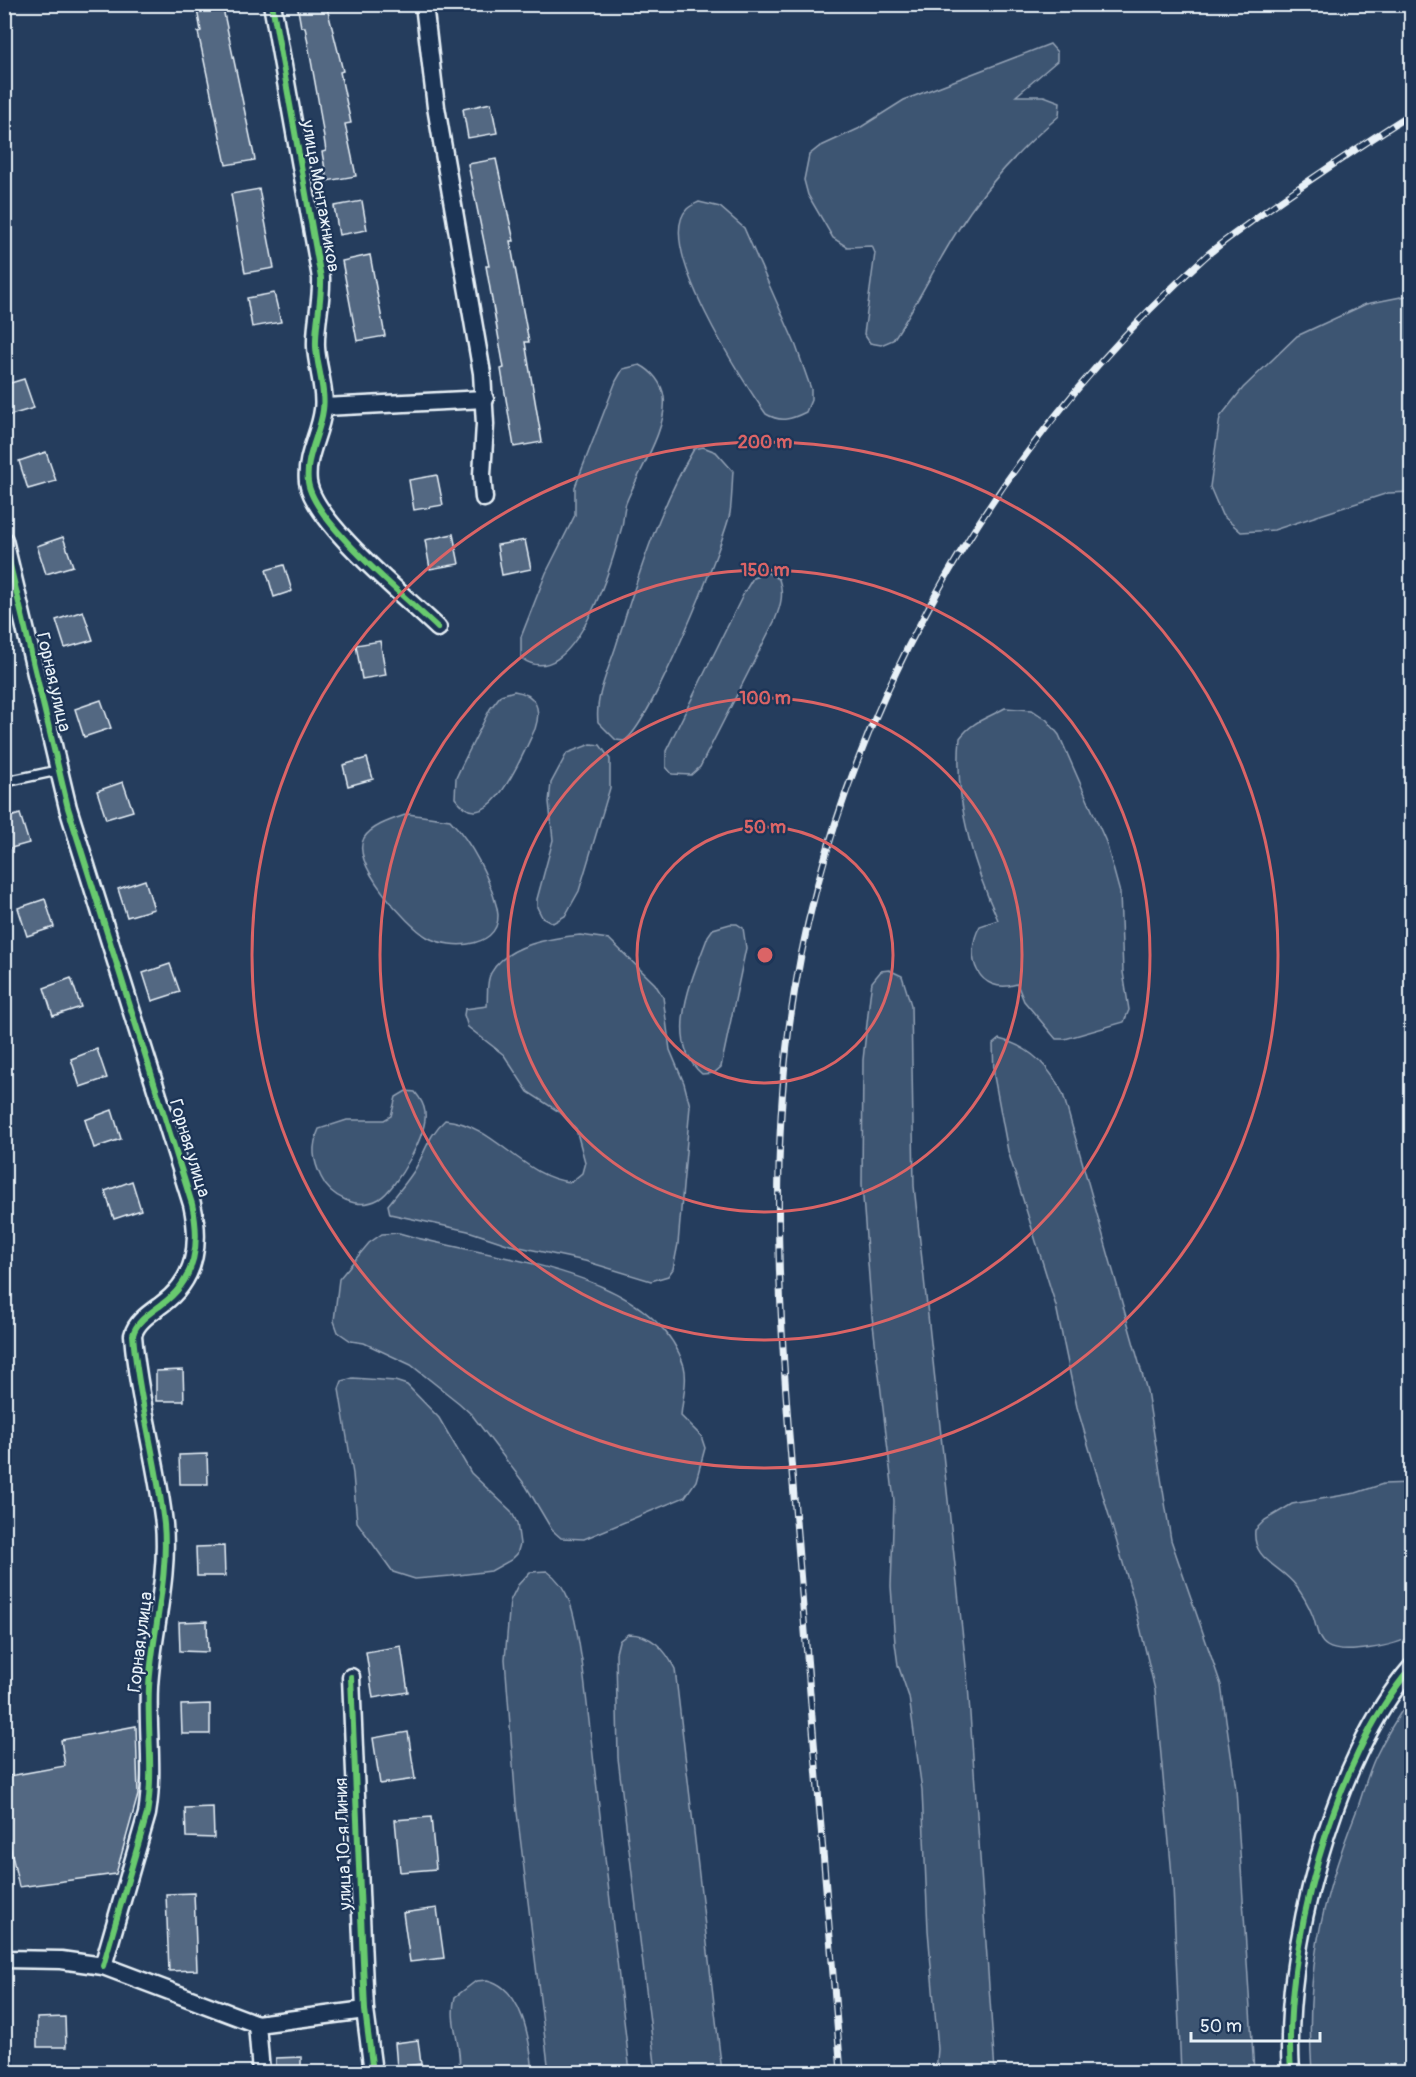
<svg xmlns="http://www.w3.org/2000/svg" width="1416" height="2077" font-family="Pangolin,sans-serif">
<rect width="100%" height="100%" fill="#253d5d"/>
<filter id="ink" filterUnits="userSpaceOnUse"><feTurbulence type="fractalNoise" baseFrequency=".0167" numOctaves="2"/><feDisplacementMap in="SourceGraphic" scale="12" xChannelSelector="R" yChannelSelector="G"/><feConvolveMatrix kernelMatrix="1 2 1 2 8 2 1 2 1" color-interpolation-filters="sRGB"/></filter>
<g filter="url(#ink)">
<!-- green -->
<g fill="#3e5472" stroke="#93a2b5" stroke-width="1.5">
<path d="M1050,44l7,8v9l-41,35h28l16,6 -1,14c-39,33 -76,73 -103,117 -22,35 -40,73 -63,107l-12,5 -11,-2 -6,-9 11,-81 -3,-7 -25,1 -14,-9 -25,-43 -4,-15 5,-25 10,-8 39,-18 46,-29z"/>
<path d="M699,202l21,5 24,21 52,118 15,43v11l-5,12c-14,7 -25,11 -40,2 -22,-31 -113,-170 -79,-205 3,-3 8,-5 12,-7z"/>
<polygon points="1411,295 1411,492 1388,493 1274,530 1241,532 1222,515 1210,487 1220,417 1243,388 1297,336 1366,304"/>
<path d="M640,365c12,6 22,18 24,32 4,32 -26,75 -38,106 -3,8 -2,18 -5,27 -9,34 -48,166 -100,128v-21l25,-64 29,-58v-28l41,-106 7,-12z"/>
<path d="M703,447l13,5 17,19c-1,14 -1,28 -3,42 -7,33 -81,215 -106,228l-8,-1 -18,-18c-3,-25 10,-51 18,-76 21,-66 42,-137 78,-197z"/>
<path d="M768,573l11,6c5,15 2,26 -4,41l-75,147 -9,8 -19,-1 -6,-7v-16l79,-160 8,-13z"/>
<path d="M514,691c22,3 28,17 21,38 -11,22 -47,116 -80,69l1,-20 6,-13 28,-56 11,-14z"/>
<path d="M1005,708l27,2 15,10 12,15 47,107 14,51 3,79 6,38 -5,12 -59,17h-9l-32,-38 -7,-17c-39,12 -54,-28 -37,-58l18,-6c-26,-57 -44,-119 -38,-182 12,-17 28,-20 45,-30z"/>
<polygon points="591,744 600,745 610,759 610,788 579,891 565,916 553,923 542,917 537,907 537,899 553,840 549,802 551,783 567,753"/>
<path d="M408,814l42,6c23,24 39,57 47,88 9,40 -46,43 -70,29 -20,-12 -77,-74 -63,-99 8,-13 30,-19 44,-24z"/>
<path d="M730,924h7l6,4 3,20 -25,119 -7,6 -12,1c-40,-34 -8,-99 6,-138l5,-7z"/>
<path d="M580,935l29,4 46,45 8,13 7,53 14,33 6,23 -12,138 -5,25 -5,7 -17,5 -66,-20 -75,-16 -42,-14 -78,-17 -2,-9c9,-11 18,-22 26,-34 11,-18 15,-37 31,-51 49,4 78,58 126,62l11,-9 3,-11 -9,-33 -15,-16 -33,-21 -24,-37 -36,-28 -4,-12 1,-6 22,-3c1,-11 -1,-24 4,-33 16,-29 61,-35 89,-38z"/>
<polygon points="889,970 902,976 911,1005 914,1186 968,1685 995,2072 936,2072 938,2049 928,1930 922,1790 909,1697 898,1665 895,1643 891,1586 894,1501 872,1316 862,1184 863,1060 870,996 872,982 881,971"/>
<path d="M999,1039c30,7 51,28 64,55l84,297 24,149 50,145 15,104 18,283h-73l-8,-186 -18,-196 -22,-93 -56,-190 -21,-101 -48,-155 -14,-75 -1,-32z"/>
<path d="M406,1091l9,1c5,6 9,12 10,20 3,21 -28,76 -46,87 -21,12 -49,-2 -58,-22 -8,-17 -10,-30 -2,-48l28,-9h37l7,-4 5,-19z"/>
<path d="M399,1233c84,26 254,33 285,133 4,15 -2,35 -3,50l20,20 4,12 -9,33 -11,16 -101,42 -23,-1 -9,-8 -26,-44 -54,-71 -13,-12 -48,-38 -47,-22 -13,-2 -13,-9 -4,-11 5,-42 30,-36 13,-9z"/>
<polygon points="353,1378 395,1381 407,1385 439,1418 471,1473 511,1511 517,1523 520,1544 517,1554 511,1560 491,1571 451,1576 415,1579 393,1572 357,1522 353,1474 339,1389 342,1381"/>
<path d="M1411,1483v153c-15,10 -69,20 -84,10 -11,-7 -10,-21 -15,-32 -4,-10 -10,-20 -16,-28 -15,-21 -44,-25 -41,-56l10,-10 27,-16 64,-11 27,-9z"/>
<path d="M547,1571c28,19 29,59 35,90l48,411h-81l-33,-268 -11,-145 5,-58 8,-16 12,-13z"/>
<path d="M628,1634c24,0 37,15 47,35l47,403h-66l-38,-314 -2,-105 3,-12z"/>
<path d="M1411,1697v375h-99c-7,-98 8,-169 44,-260 7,-18 11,-38 20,-56 10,-21 22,-40 35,-59z"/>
<path d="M487,1980c36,8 43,61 46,92h-74c4,-26 -11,-49 -4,-75l21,-16z"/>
</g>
<!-- building -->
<g fill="#536782" stroke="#e8f1f8" stroke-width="1.5">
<polygon points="196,4 222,4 255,160 226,165 198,32 201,31"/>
<polygon points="297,4 326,4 343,71 340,72 351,123 345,124 356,176 327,181 322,152 326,151 318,99 305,27 301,27"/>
<polygon points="491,103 497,133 468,138 463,109"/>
<polygon points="496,159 514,241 510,241 529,342 525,342 542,442 514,447 501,369 504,368 486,266 489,266 468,164"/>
<polygon points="259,189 274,268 245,273 231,194"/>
<polygon points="362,201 367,230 339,235 334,206"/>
<polygon points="370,255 385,336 357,341 342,261"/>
<polygon points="274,293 281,322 252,327 247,298"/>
<polygon points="24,379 34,408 4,417 4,385"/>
<polygon points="46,452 56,481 28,489 19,461"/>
<polygon points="437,475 443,505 414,510 409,480"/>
<polygon points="453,534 459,564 430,569 425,540"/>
<polygon points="63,537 73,566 46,574 37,546"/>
<polygon points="525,540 531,569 502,575 497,545"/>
<polygon points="284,565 292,591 274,597 266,570"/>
<polygon points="83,611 93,640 65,648 56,620"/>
<polygon points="380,641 386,675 362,679 356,645"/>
<polygon points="101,700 111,728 84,737 75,709"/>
<polygon points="367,758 373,779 348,786 343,765"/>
<polygon points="123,782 133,811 106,819 97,791"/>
<polygon points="20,814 29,843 4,850 4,819"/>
<polygon points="145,880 154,909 127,917 118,889"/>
<polygon points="45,899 54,927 27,936 18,908"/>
<polygon points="170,964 180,992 152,1001 143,973"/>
<polygon points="71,978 81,1007 53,1016 44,988"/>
<polygon points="97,1049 107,1078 80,1087 71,1059"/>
<polygon points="112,1110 121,1139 94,1148 85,1120"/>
<polygon points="132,1181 141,1210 114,1219 105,1191"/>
<polygon points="183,1370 184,1401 156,1401 156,1371"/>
<polygon points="207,1454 208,1484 180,1484 179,1455"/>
<polygon points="224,1546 225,1576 197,1576 196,1547"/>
<polygon points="207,1621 208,1652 180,1651 179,1622"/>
<polygon points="401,1646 408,1692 373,1698 366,1652"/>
<polygon points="210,1704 210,1734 182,1734 181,1705"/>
<polygon points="136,1726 138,1795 116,1874 19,1887 4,1818 4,1777 65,1766 61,1740"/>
<polygon points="408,1732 415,1779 380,1784 373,1738"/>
<polygon points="213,1807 214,1838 186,1837 185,1808"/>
<polygon points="431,1817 436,1869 400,1872 395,1820"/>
<polygon points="194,1893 197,1970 169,1971 166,1894"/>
<polygon points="437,1908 444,1958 410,1962 403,1913"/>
<polygon points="65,2017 66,2047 37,2047 37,2018"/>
<polygon points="418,2040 421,2064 397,2067 395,2043"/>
<polygon points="301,2057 301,2073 276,2073 276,2058"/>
</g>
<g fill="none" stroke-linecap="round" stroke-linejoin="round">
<defs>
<polyline id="service" points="4,782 60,770"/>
<g id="minor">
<path d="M272,4l49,274c1,24 -6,45 -5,69 1,20 10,43 7,63 -3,25 -18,46 -15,72 6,41 98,115 130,146"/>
<polyline points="424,4 436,107 482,373 485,424 482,475 484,498"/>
<polyline points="324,407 485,399"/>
<path d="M4,540l64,268 124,396c9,40 4,76 -31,101 -11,8 -25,17 -28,30 5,64 24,126 31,189 5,55 -12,109 -15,163 -2,42 5,85 -2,127l-44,152"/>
<polyline points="351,1677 365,2010 373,2072"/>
<polyline points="4,1959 61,1960 103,1966 257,2024 365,2010"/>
<polyline points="257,2024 261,2072"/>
<path d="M1291,2072c-9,-119 42,-314 121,-405"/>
</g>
</defs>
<!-- service casing -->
<use href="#service" stroke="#e8f1f8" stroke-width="13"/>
<!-- minor casing -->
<use href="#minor" stroke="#e8f1f8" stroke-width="21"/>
<!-- service -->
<use href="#service" stroke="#1d3557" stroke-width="8"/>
<!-- minor -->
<use href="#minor" stroke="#1d3557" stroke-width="16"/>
<defs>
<path id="rail" d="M841,2072c-14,-175 -29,-351 -43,-527 -14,-171 -31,-345 -9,-517 39,-293 196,-573 415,-770 16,-15 35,-27 52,-40 51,-37 103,-71 156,-105"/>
</defs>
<!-- rail casing -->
<use href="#rail" stroke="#e8f1f8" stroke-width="7"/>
<!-- rail -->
<use href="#rail" stroke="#1d3557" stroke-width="4.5" stroke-dasharray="14" stroke-linecap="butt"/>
<defs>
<g id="cycleway">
<path d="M272,4l49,274c1,24 -6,45 -5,69 1,20 10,43 7,63 -3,25 -18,46 -15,72 6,41 98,115 130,146"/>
<path d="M4,540l64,268 124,396c9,40 4,76 -31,101 -11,8 -25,17 -28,30 5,64 24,126 31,189 5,55 -12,109 -15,163 -2,42 5,85 -2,127l-44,152"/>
<polyline points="351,1677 365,2010 373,2072"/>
<path d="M1291,2072c-9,-119 42,-314 121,-405"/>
</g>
</defs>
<!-- cycleway casing -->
<use href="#cycleway" stroke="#1d3557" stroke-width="10"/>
<!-- cycleway -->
<use href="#cycleway" stroke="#67ca6e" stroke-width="6"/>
</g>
</g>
<!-- distance rings -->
<g fill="none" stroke="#db6466" stroke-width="3">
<circle cx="765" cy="955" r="128"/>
<circle cx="765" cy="955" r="257"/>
<circle cx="765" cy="955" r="385"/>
<circle cx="765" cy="955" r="513"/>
</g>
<g text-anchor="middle" stroke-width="4.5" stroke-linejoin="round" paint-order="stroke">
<!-- street labels -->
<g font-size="18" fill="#e8f1f8" stroke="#1d3557">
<text transform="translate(321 196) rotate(80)" y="6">улица Монтажников</text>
<text transform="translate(54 682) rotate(77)" y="6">Горная улица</text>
<text transform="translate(190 1148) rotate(73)" y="6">Горная улица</text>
<text transform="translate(140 1642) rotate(-83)" y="6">Горная улица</text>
<text transform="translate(343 1844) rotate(-92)" y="6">улица 10-я Линия</text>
</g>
</g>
<circle cx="765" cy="955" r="9" fill="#db6466" stroke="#1d3557" stroke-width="3"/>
<g font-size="18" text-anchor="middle" font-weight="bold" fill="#db6466" stroke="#1d3557" stroke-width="4.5" stroke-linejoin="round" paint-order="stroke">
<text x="765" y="448">200 m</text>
<text x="765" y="576">150 m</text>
<text x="765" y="704">100 m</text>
<text x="765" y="833">50 m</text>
</g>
<!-- margin -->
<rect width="1416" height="2077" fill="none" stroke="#1d3557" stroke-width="24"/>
<rect x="12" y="12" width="1392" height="2053" fill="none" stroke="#e8f1f8" stroke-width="2" filter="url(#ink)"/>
<!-- scale -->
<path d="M1191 2032v9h129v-9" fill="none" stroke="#e8f1f8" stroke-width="3"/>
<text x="1200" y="2032" font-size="18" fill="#e8f1f8" stroke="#1d3557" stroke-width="4.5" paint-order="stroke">50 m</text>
</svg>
